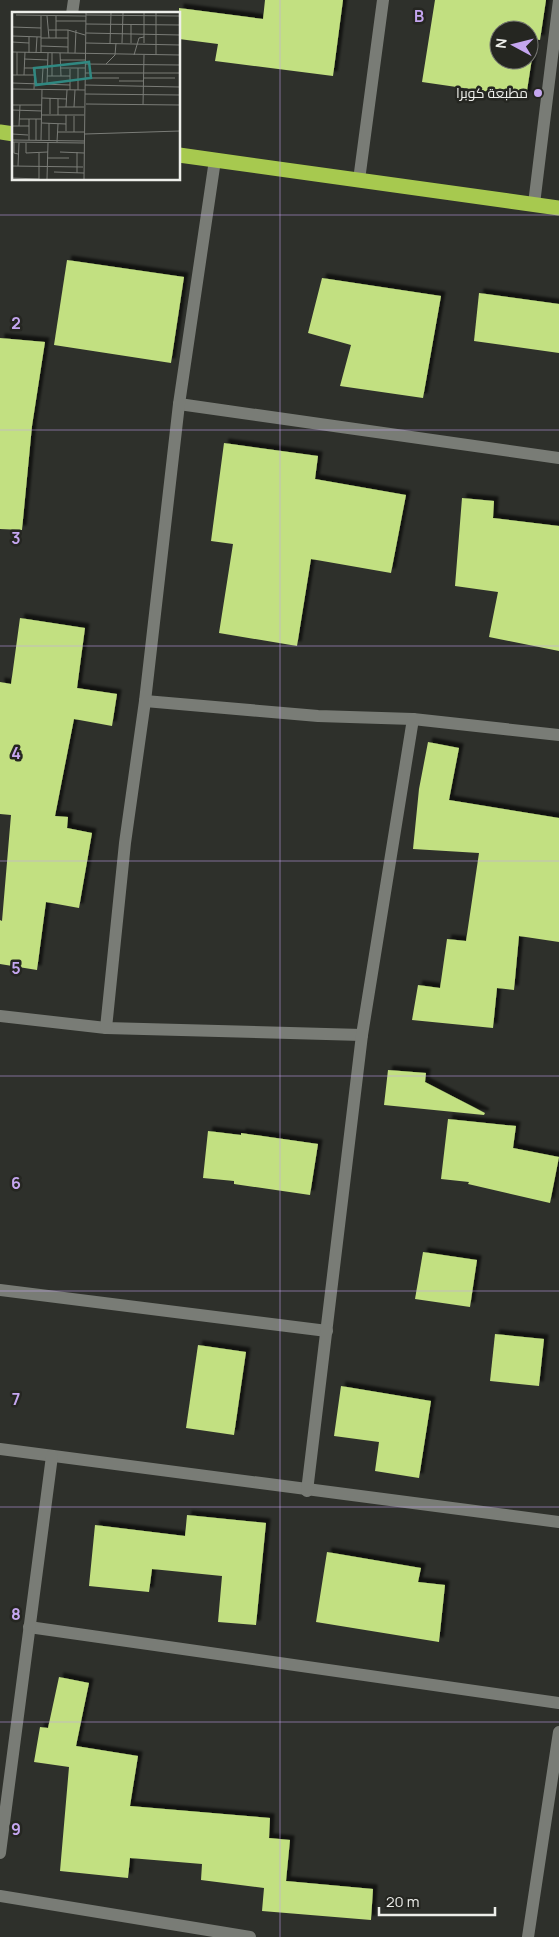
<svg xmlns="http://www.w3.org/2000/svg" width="559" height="1937" font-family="Manrope,Cairo,sans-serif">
<defs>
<filter id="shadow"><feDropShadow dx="4.5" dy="-4.5" stdDeviation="1" flood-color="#0009"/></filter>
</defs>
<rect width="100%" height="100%" fill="#2e302b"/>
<!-- building -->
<g fill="#c2e081" fill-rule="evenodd" filter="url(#shadow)">
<polygon points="265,0 343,0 333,76 215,61 218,44 179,39 179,8 263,19"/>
<path d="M435,0h111l-6,40 -5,-1 -9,58 -104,-15zM499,30h30v30h-30z"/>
<polygon points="67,260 184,277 171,363 54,345"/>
<polygon points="322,278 441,296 423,398 340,386 351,345 308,333"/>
<polygon points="479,293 559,304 559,353 474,341"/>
<polygon points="0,338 45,342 32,426 22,530 0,529"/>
<polygon points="224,443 318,456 315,479 406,495 391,573 311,559 297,646 219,633 233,544 211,541"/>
<polygon points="462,498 494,501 493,518 559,526 559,651 489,637 498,592 455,586"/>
<polygon points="20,618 85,628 77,688 117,694 112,726 74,719 55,816 68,817 67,828 92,833 79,908 46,902 37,970 0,964 0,920 2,921 11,815 0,814 0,682 11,684"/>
<polygon points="428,742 459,748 449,800 559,818 559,942 519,936 514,990 497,988 493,1028 412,1020 418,985 440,988 447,939 466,941 479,853 413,849 419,789"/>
<polygon points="388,1070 426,1073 425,1082 485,1113 484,1115 384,1105"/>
<polygon points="448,1119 516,1126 513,1148 559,1157 550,1203 468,1184 469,1182 441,1179"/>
<polygon points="208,1131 241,1135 241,1133 318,1144 310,1195 234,1184 234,1181 203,1178"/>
<polygon points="423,1252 477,1260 470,1307 415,1299"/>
<polygon points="495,1334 544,1339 539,1386 490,1381"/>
<polygon points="198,1345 246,1352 234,1435 186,1428"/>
<polygon points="341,1386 431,1401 419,1478 375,1471 379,1442 334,1436"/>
<polygon points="187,1515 266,1523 256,1625 218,1622 222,1576 152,1569 149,1592 89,1586 95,1525 185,1536"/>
<polygon points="327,1552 421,1568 418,1582 445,1585 439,1642 316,1622"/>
<polygon points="59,1677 89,1683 76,1746 138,1756 130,1806 270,1818 269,1838 290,1840 286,1881 373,1889 371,1920 262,1911 264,1888 201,1880 202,1864 130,1858 128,1878 60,1871 69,1767 34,1762 40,1727 48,1728"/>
</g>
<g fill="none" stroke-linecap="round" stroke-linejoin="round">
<!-- street -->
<g stroke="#797c76" stroke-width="12">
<polyline points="72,14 74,0"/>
<polyline points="359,180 383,0"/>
<polyline points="534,204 559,0"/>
<polyline points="179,404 559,458"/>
<polyline points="145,701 318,716 413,719 559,735"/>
<polyline points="0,1016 106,1028 362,1035"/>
<polyline points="106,1028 125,843 145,701 179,404 215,160"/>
<polyline points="0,1290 327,1331"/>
<polyline points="0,1449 559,1522"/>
<polyline points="307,1491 362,1035 413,719"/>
<polyline points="29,1627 559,1703"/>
<polyline points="0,1853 52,1456"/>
<polyline points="0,1896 250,1937"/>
<polyline points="528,1937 559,1732"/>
</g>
<!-- highway -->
<g stroke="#a7c94f" stroke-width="15">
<polyline points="0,132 14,134"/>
<polyline points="179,155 559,208"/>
</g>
</g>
<!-- grid -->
<path fill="none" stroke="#c5a6f0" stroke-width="1" stroke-opacity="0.55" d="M280,0v1937M0,215h559M0,430h559M0,646h559M0,861h559M0,1076h559M0,1291h559M0,1507h559M0,1722h559"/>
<!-- markers -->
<circle fill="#c5a6f0" stroke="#252621" stroke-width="2" cx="538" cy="93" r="5"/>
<g text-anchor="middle" stroke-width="5" stroke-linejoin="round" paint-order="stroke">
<!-- poi labels -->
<g font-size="14" fill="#edeeea" stroke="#252621" text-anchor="end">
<text x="528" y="98">مطبعة كوبرا</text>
</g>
</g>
<!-- overview -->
<g transform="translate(12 12)">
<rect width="168" height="168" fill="#2e302b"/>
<path fill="none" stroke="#7a7c77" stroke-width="1" d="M4,3l70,1M74,3l94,1M35,4l2,22M44,4v22M44,9h30M74,12l94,1M119,13v18M0,15l29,1M37,18h19v23M56,18l17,5M74,21l94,2M0,24l29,1M29,26h27M0,30l17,1M74,31l94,2M98,31l1,-30M110,31l1,-30M132,31v-30M29,34l27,1M0,40l168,3M17,41v-16M24,41l1,-16M29,41v-37M48,41l1,23M63,41l1,-23M122,43l5,-17 5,-1M144,43v-42M12,47l24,1M48,48h25M73,52l95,1M94,52l9,-9 1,-12M12,56h24M48,56h25M58,57v21M73,61h95M0,63h22M5,63v-23M12,63l1,-23M35,64h23M40,64v-23M74,66h33M132,66h31M107,69h25M0,71l58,2M30,72l1,-16M35,72l1,-31M73,73l95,2M0,77l73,1M22,77l1,-21M66,78v-22M73,82l95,1M30,86l25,1M74,92l94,1M0,93h30M131,93l1,-50M46,95h26M54,95l1,-17M62,95l1,-17M0,98l30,1M38,102v-16M30,103h42M46,103v-16M7,107h23M17,107v21M30,111l24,1M0,114h17M7,114l1,-21M54,119v-16M46,120h26M62,120v-16M0,122l16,1M73,122l95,-3M0,128l72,1M24,128v-21M29,128l1,-51M37,128v-17M0,130l72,1M2,130v11l4,1M45,130l1,-18M14,131v10l22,-1M48,140l24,1M65,140v21M35,146h22M0,154l71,1M6,154l1,-23M42,160l30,1M0,166l27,1M27,167v-26M35,167l1,-36M72,167l2,-166"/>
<path fill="#308881" fill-opacity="0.15" stroke="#308881" stroke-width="2.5" d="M77,50l2,16 -55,7 -2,-17z"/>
<rect width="168" height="168" fill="none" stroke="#edeeea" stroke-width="2.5"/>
</g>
<g font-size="16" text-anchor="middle" font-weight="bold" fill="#c5a6f0" stroke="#252621" stroke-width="5" stroke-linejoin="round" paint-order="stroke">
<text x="419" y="22">B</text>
<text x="16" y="329">2</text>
<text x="16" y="544">3</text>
<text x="16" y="759">4</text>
<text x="16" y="974">5</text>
<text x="16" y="1189">6</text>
<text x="16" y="1405">7</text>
<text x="16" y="1620">8</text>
<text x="16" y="1835">9</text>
</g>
<!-- north arrow -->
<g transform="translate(514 45) rotate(277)"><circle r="24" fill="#252621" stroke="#757671"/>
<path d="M0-4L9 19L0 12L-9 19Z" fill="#c5a6f0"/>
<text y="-8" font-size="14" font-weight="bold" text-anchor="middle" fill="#edeeea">N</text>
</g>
<!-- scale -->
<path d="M379 1907v8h116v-8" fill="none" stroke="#edeeea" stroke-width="2.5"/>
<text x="386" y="1907" font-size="15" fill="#edeeea" stroke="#252621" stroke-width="4" paint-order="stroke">20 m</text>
</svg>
